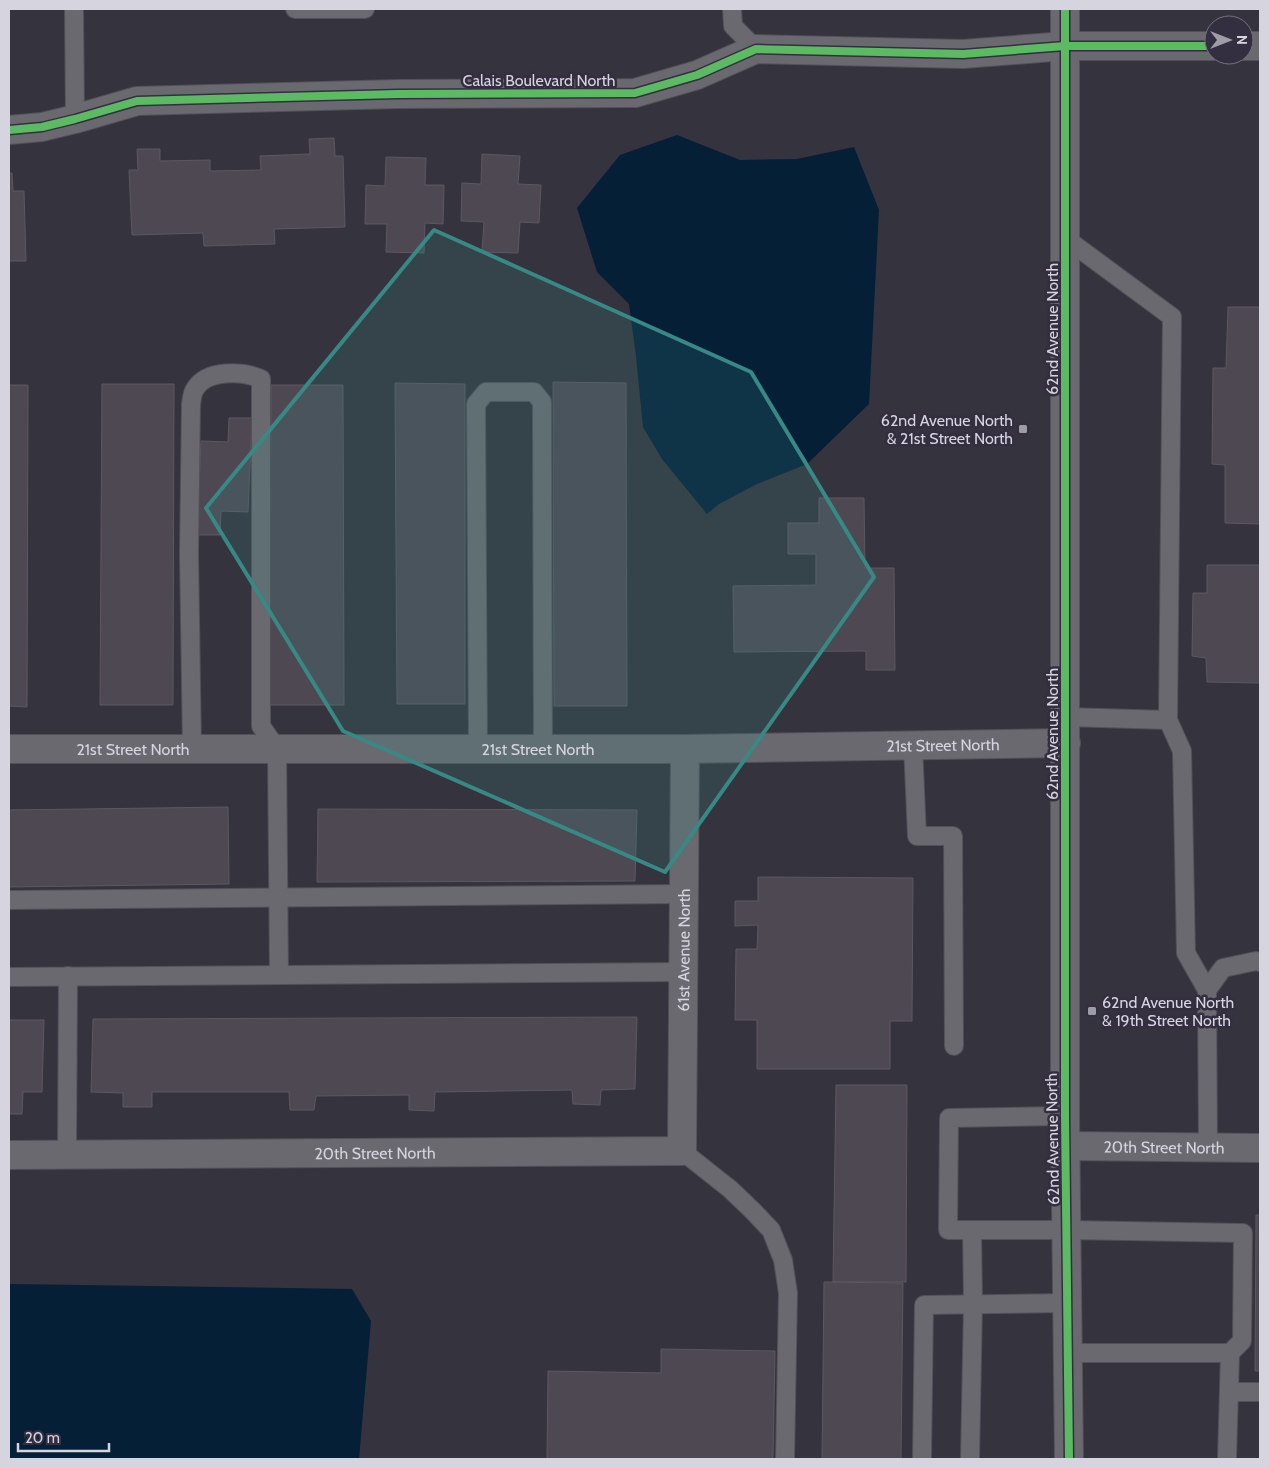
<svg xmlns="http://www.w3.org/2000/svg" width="1269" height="1468" font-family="Cabin,sans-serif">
<rect width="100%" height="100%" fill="#35333d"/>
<!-- water -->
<g fill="#051f37">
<polygon points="677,135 740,160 797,159 854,147 879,210 869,404 807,464 757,484 719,504 707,514 662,459 643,427 636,356 629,304 597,272 577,208 620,155"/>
<polygon points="9,1284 352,1289 371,1321 359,1459 9,1459"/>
</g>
<!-- building -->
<g fill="#4e4852" stroke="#5c5860">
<polygon points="334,138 335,156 343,156 345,227 274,229 275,244 204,246 203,233 132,235 129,170 138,170 137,149 160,149 160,161 210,160 210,171 261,170 260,156 310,154 309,139"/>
<polygon points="482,154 520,156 518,184 541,185 539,223 520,222 518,253 482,252 484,222 461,221 462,183 481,184"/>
<polygon points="386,157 426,158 425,185 444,185 443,224 425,223 424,253 386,252 387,224 365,224 366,185 385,186"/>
<polygon points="9,173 12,173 13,191 24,191 26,261 9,261"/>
<polygon points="1228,307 1260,307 1260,524 1225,523 1225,465 1212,464 1213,368 1226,368"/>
<polygon points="553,382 626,383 627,706 554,706"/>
<polygon points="395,383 465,384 465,704 397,704"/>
<polygon points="102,384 174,384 173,705 100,705"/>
<polygon points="9,385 28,385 27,707 9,706"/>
<polygon points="271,385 343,385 344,705 270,705"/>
<polygon points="229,418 252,418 248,512 221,511 220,535 197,535 201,441 228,442"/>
<polygon points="819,498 864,498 865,568 894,568 895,670 866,670 866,651 734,652 733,586 816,585 816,554 788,554 788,523 819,523"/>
<polygon points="1207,565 1260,565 1260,683 1207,682 1206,658 1192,656 1193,593 1207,593"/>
<polygon points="228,807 229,884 9,887 9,810"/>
<polygon points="318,809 637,810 635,881 317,882"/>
<polygon points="758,877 913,878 912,1021 890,1021 890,1069 757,1069 757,1020 735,1020 736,949 757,949 758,925 735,926 735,901 758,901"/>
<polygon points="637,1017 635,1089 601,1090 600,1105 573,1104 572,1090 435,1092 434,1111 409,1110 409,1095 316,1096 314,1110 290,1110 289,1092 152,1092 152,1107 123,1107 123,1093 91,1092 93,1019"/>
<polygon points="9,1020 44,1020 42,1092 23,1092 22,1114 9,1114"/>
<polygon points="836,1085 907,1085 906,1282 833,1282"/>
<polygon points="1256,1215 1260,1215 1260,1371 1255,1371"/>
<polygon points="824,1282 903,1283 901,1459 822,1459"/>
<polygon points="661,1349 775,1351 773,1459 547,1459 548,1371 661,1373"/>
</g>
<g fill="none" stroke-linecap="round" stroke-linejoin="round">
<defs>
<g id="service">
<polyline points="74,9 75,119"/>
<polyline points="295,9 365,9"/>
<polyline points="732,9 733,26 756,49"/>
<polyline points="1065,238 1172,317 1168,720 1182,751 1186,953 1207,990 1208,1148"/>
<polyline points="1066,717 1168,720"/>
<polyline points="913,745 917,836 953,836 954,1046"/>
<path d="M192,749l-3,-195 2,-150c1,-5 1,-11 4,-15 12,-20 48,-18 66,-10v347l16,23 2,226"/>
<polyline points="478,749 476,404 486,392 534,392 542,402 543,749"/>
<polyline points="9,900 684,894"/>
<polyline points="9,977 684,972"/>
<polyline points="1207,990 1223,968 1256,961 1260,962"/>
<polyline points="1065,1116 949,1118 948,1230 1067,1230 1243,1233 1242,1341 1230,1353"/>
<polyline points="682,1151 730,1189 753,1211 771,1230 783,1260 788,1293 785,1459"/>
<polyline points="67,1155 68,976"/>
<polyline points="1068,1353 1230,1353 1227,1459"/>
<polyline points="1229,1392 1260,1392"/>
<polyline points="922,1459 924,1305 1067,1303"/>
<polyline points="970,1459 973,1304 972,1230"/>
</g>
<g id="minor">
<polyline points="1244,46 1260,46"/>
<polyline points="9,130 42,127 75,119 137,101 398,94 635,93 697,75 756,49 963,54 1065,46 1214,46"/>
<path id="s1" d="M9,749h676l381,-6"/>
<path id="s2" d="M1066,1146l194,2"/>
<path id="s3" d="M9,1155l673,-4 3,-402"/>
</g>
<polyline id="tertiary" points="1065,9 1065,1116 1069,1459"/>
</defs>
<!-- service casing -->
<use href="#service" stroke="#525058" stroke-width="20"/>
<!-- minor casing -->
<use href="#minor" stroke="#525058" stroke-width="30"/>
<!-- tertiary casing -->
<use href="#tertiary" stroke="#525058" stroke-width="30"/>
<!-- service -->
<use href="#service" stroke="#6b6970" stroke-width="18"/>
<!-- minor -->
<use href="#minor" stroke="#6b6970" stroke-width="28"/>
<!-- tertiary -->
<use href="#tertiary" stroke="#6b6970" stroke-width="28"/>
<defs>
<g id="cycleway">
<polyline points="1065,9 1065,1116 1069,1459"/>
<polyline points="9,130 42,127 75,119 137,101 398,94 635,93 697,75 756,49 963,54 1065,46 1214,46"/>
</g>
</defs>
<!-- cycleway casing -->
<use href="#cycleway" stroke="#332f41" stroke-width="11"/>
<!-- cycleway -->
<use href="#cycleway" stroke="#5cba63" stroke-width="8"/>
</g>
<!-- marked area -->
<path fill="#378985" fill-opacity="0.2" stroke="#378985" stroke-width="4" stroke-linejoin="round" d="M434,230l317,142 123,205 -209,295 -322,-141 -137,-223z"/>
<!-- markers -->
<g fill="#9e9ca6" stroke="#332f41" stroke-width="2">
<rect x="1018" y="424" width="10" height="10" rx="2.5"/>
<rect x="1087" y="1006" width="10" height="10" rx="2.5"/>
</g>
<g text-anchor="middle" stroke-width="5" stroke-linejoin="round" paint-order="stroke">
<!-- street labels -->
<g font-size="16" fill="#d6d4df" stroke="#332f41">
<text x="539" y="86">Calais Boulevard North</text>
<text transform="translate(1052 329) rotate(-90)" y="6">62nd Avenue North</text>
<text transform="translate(1052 734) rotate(-90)" y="6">62nd Avenue North</text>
<text dy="6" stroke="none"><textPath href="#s1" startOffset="934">21st Street North</textPath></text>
<text dy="6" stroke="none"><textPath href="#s1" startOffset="124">21st Street North</textPath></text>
<text dy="6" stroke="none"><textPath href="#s1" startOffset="529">21st Street North</textPath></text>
<text dy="6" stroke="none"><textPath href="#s3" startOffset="874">61st Avenue North</textPath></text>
<text transform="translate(1052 1139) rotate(-91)" y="6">62nd Avenue North</text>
<text dy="6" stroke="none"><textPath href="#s2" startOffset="98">20th Street North</textPath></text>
<text dy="6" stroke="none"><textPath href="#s3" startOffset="366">20th Street North</textPath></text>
</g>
<!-- poi labels -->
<g font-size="16" fill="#d6d4df" stroke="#332f41" text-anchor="end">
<text x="1013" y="426">62nd Avenue North<tspan x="1013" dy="18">&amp; 21st Street North</tspan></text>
<text x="1102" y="1008" text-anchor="start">62nd Avenue North<tspan x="1102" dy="18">&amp; 19th Street North</tspan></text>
</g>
</g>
<!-- border -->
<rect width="1269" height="1468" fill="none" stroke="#d6d4df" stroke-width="20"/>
<!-- north arrow -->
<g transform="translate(1229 40) rotate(90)"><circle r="24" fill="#332f41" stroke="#747180"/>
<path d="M0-4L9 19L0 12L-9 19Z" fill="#9e9ca6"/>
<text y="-8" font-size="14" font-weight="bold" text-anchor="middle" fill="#d6d4df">N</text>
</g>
<!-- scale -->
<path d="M18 1443v8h91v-8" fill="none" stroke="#d6d4df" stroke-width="2.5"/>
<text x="25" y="1443" font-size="15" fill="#d6d4df" stroke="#332f41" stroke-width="4" paint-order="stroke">20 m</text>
</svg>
